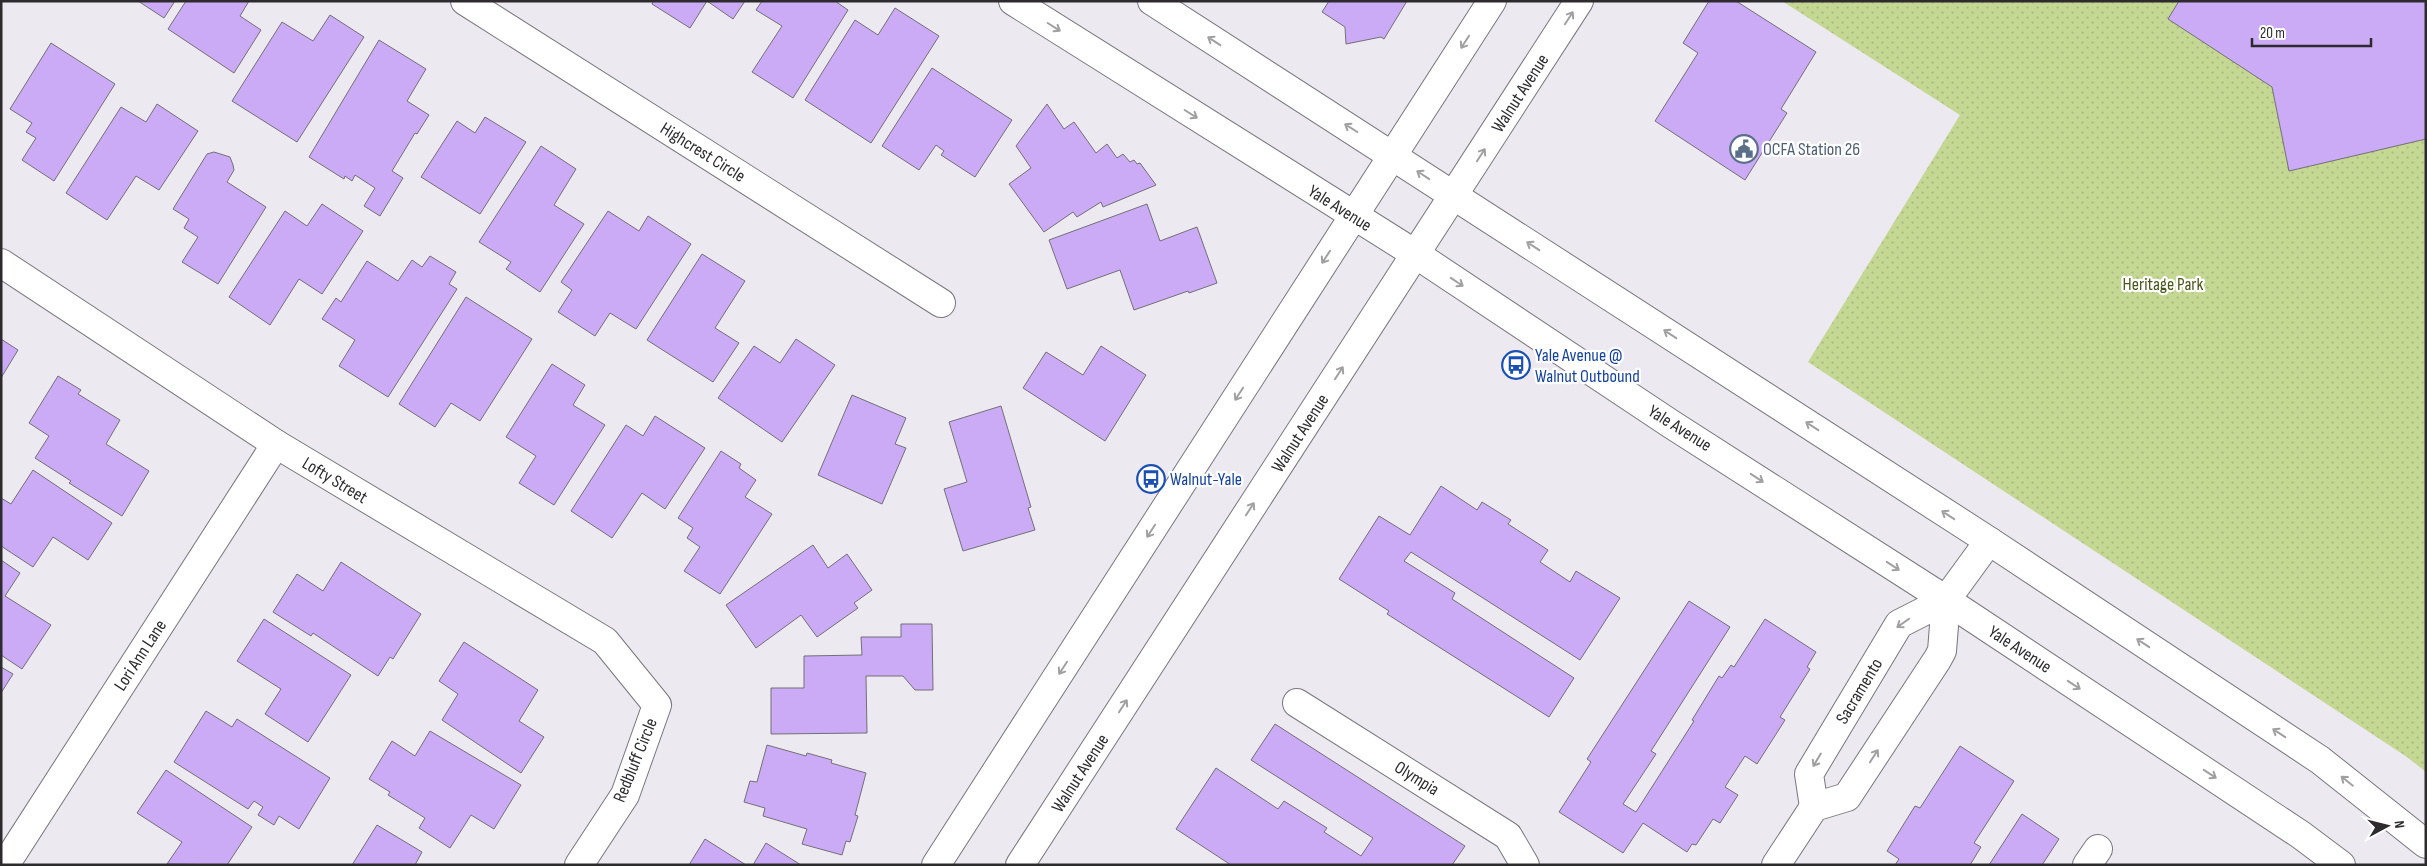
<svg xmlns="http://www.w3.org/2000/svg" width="2427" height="866" font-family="'Sofia Sans Condensed',sans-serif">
<defs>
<pattern id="grass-dots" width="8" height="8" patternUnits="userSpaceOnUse" patternTransform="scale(1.25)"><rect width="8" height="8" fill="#c4d793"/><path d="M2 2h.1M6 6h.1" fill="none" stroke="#a9b97f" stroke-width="1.8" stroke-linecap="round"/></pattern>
</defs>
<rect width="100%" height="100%" fill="#ece9f1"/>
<!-- grass -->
<polygon fill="url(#grass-dots)" points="1782,1 2426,1 2426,772 2407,757 1808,362 1960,115"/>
<!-- building -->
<g fill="#ccabf6" stroke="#727077">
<polygon points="138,1 175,1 164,18"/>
<polygon points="186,1 249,1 240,16 261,30 234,73 168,29"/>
<polygon points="653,1 745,1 733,19 707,1 690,28 652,4"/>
<polygon points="762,1 835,1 848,10 793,98 752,72 782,26 756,10"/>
<polygon points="1329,1 1407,1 1384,39 1381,37 1346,44 1345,27 1322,12"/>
<polygon points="1709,1 1736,1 1816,52 1781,109 1787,113 1745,180 1655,121 1698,53 1683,43"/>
<polygon points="2179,1 2426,1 2426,139 2289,171 2272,87 2168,19"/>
<polygon points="895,8 939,36 871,143 805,100 855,20 878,35"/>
<polygon points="330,15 364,37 297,142 232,101 282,22 313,41"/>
<polygon points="379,40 426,69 407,101 429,115 417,134 415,133 392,171 403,178 380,216 364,206 375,188 355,175 352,181 345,176 344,179 309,157"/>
<polygon points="51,43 115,84 54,181 22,160 36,138 26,132 32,123 10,109"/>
<polygon points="932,68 1012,120 975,177 941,155 944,151 936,145 919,170 882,146"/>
<polygon points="157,104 198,131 159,190 136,176 107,220 66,193 121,107 146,122"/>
<polygon points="1047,104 1064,129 1074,122 1096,153 1107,144 1117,158 1123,154 1130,162 1134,160 1137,164 1140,163 1156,185 1103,207 1101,202 1077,217 1073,212 1044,232 1009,184 1031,168 1016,146"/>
<polygon points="485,117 526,142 480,214 421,177 457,121 475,133"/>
<polygon points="541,146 576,169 554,205 584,224 540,292 506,269 511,262 479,242"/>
<polygon points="214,152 230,157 233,165 234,170 227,182 266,207 218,284 182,262 198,237 184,228 189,219 173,209 207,154"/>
<polygon points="322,204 363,231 322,294 299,279 270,325 229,297 285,211 307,226"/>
<polygon points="1147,204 1160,241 1197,227 1217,283 1189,293 1188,291 1134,310 1120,270 1067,289 1049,240"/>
<polygon points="608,211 639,231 648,216 691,244 636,329 610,313 595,336 558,312 572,290 561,282"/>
<polygon points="702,254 745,281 715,328 739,343 713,382 647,340"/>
<polygon points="430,256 456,272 449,284 457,289 388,397 339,366 355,340 322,319 336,298 341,302 367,261 398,281 412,260 422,267"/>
<polygon points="466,297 532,339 480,421 451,403 435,427 399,404"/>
<polygon points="1,339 18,350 1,378"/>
<polygon points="796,339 835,365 782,442 718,398 754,346 780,363"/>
<polygon points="1101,346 1146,375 1105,441 1023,388 1046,352 1083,375"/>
<polygon points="552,364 585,385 573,405 605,425 554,505 519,483 536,456 506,437"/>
<polygon points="58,376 81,390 78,394 120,420 106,444 149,471 122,516 69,483 71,481 35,458 49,436 29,423"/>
<polygon points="852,395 906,418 895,444 906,448 882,504 818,475"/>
<polygon points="1001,406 1031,507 1028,508 1035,530 963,551 944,489 967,482 949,422"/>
<polygon points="655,416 705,448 665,509 642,493 612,538 571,511 626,425 643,436"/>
<polygon points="721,451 741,464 739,468 756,480 745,497 772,514 720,594 684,571 700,547 687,538 693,528 678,518"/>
<polygon points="33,470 112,523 88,560 53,537 33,567 1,546 1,498 11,504"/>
<polygon points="1441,486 1477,510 1482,502 1511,520 1508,524 1548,550 1540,562 1570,582 1576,571 1620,598 1580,660 1411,552 1404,561 1455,593 1452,599 1574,678 1549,717 1387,614 1389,611 1339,579 1379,516 1410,535"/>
<polygon points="813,545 828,568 847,554 872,590 854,603 858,608 817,637 801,615 756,648 726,605"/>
<polygon points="1,560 20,573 5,596 51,625 22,669 1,655"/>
<polygon points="341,562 421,614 393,659 390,657 378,676 313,633 311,636 273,612 297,574 323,591"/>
<polygon points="1689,601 1730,627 1651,751 1656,754 1623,804 1636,812 1694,721 1692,720 1719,676 1722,678 1731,665 1734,667 1765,619 1816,652 1807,667 1810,669 1780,717 1785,720 1757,764 1745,756 1725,787 1738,795 1720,823 1713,819 1696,845 1692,844 1687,852 1643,823 1623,853 1559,812 1591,762 1587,759"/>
<polygon points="264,619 351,675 308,742 265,714 281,689 237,661"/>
<polygon points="901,624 932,624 933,690 915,690 903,676 866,676 867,733 771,734 771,688 804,688 804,656 862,655 861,637 901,637"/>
<polygon points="464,642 538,690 519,721 544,737 521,773 442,720 458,694 439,681"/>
<polygon points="1,667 13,674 1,693"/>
<polygon points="206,711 232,727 237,719 330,778 299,829 279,816 274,825 258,815 263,807 254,801 248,809 174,762"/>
<polygon points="1275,724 1465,846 1452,865 1231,865 1176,829 1216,768 1278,809 1284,801 1327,828 1324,832 1361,856 1373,838 1251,760"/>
<polygon points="430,731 521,785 494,829 471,815 450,848 419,828 425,818 388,795 390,792 369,779 392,741 415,756"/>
<polygon points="767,745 806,756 807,753 832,760 831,763 866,773 855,815 858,816 850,842 846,841 842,855 802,844 807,829 763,816 765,808 744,802 750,781 757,782"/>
<polygon points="1960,746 2014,781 1974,843 1981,847 1970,865 1895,865 1899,859 1887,851 1915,806 1920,808"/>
<polygon points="166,770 252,827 227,865 167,864 182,842 137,813"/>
<polygon points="2022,814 2059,839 2042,865 1989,865"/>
<polygon points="377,825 422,852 415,865 352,865"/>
<polygon points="705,839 746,865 689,865"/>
<polygon points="766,843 801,865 753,865"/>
</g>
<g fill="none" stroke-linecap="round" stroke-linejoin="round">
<defs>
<g id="minor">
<polyline points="465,1 941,303"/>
<polyline points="1,263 276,444 605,641 657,705 625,795 579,865"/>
<polyline points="1297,703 1508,836 1525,865"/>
<polyline points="1814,807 1809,774 1899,624 1946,600 1989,541"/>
<polyline points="5,865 276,444"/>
<polyline points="1776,865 1814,807 1847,797 1937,660 1942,651 1946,600"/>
<polyline points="2087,865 2098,849"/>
</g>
<g id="secondary">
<polyline points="1013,1 1417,255 1671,424 1946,600 2301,835 2341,865"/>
<polyline points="1152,1 1989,541 2320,760 2426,844"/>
<polyline points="936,865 1492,1"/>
<polyline points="1020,865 1579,1"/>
</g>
</defs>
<!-- minor casing -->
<use href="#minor" stroke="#79767d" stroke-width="30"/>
<!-- secondary casing -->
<use href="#secondary" stroke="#79767d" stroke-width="30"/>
<!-- minor -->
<use href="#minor" stroke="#fff" stroke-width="28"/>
<!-- secondary -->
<use href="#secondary" stroke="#fff" stroke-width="28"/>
</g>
<!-- one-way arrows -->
<defs><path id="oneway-shaft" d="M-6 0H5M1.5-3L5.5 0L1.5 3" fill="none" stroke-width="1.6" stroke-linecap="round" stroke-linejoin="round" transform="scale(1.25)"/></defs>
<g stroke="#a0a0a1">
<use href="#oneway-shaft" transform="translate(1569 18) rotate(-57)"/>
<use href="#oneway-shaft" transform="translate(1054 27) rotate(32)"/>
<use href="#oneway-shaft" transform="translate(1214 41) rotate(-147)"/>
<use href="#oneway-shaft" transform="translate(1465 42) rotate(123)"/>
<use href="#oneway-shaft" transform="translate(1191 114) rotate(32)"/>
<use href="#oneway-shaft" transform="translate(1351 128) rotate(-148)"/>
<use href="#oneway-shaft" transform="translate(1481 155) rotate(-57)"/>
<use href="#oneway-shaft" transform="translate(1423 175) rotate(-146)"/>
<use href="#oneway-shaft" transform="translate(1533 246) rotate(-147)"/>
<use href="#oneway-shaft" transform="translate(1326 257) rotate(123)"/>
<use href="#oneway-shaft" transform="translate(1457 282) rotate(34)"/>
<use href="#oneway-shaft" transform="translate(1670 334) rotate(-147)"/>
<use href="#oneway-shaft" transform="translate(1339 373) rotate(-57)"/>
<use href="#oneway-shaft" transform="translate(1239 394) rotate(123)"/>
<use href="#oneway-shaft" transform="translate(1812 426) rotate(-147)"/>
<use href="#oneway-shaft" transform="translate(1757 478) rotate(33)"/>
<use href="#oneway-shaft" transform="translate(1250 509) rotate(-57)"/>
<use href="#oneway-shaft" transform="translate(1948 515) rotate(-147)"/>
<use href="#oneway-shaft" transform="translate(1151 531) rotate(123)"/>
<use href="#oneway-shaft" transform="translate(1893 566) rotate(33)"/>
<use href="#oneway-shaft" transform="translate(1903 623) rotate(145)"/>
<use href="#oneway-shaft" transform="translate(2143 643) rotate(-147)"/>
<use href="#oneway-shaft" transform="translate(1063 668) rotate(123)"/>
<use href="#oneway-shaft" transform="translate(2074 685) rotate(33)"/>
<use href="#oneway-shaft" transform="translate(1123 706) rotate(-57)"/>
<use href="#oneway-shaft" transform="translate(2279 733) rotate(-147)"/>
<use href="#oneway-shaft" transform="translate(1874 756) rotate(-57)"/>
<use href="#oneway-shaft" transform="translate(1817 760) rotate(121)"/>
<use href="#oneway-shaft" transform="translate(2210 774) rotate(33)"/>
<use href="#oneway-shaft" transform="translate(2347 781) rotate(-141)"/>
</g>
<!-- icons -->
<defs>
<symbol id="civic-ring" viewBox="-11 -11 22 22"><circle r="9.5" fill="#fff" stroke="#5c6f8a" stroke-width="1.5"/><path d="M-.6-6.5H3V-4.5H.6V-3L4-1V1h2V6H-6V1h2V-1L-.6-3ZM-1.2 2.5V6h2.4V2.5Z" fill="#5c6f8a"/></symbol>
<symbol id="bus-ring" viewBox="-11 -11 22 22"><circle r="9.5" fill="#fff" stroke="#1a4fb4" stroke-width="1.5"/><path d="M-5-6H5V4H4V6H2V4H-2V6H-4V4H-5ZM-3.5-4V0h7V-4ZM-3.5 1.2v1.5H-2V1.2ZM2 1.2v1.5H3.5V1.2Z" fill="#1a4fb4"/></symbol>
</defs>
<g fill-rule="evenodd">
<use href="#civic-ring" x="1728" y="133" width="32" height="32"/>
<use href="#bus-ring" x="1500" y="349" width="32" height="32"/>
<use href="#bus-ring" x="1135" y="463" width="32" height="32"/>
</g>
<g text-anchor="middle" stroke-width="4.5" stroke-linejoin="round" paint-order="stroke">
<!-- street labels -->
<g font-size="18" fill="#2d2b2e" stroke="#fff">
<text transform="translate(1520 93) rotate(-57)" y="6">Walnut Avenue</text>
<text transform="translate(703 152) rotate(32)" y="6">Highcrest Circle</text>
<text transform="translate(1340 208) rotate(32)" y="6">Yale Avenue</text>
<text transform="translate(1680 428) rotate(32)" y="6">Yale Avenue</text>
<text transform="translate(1300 433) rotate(-57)" y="6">Walnut Avenue</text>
<text transform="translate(335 480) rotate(31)" y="6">Lofty Street</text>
<text transform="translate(2020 649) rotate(33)" y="6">Yale Avenue</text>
<text transform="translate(140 655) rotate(-57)" y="6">Lori Ann Lane</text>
<text transform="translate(1859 691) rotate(-59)" y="6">Sacramento</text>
<text transform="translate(635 760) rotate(-68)" y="6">Redbluff Circle</text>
<text transform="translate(1080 773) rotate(-57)" y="6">Walnut Avenue</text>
<text transform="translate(1417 778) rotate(32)" y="6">Olympia</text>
</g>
<!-- service labels -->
<g font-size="18" fill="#4e5e75" stroke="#fff" text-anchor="start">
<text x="1763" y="155">OCFA Station 26</text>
</g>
<!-- park labels -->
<g font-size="18" fill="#4a571d" stroke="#fff">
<text x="2163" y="290">Heritage Park</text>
</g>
<!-- transit labels -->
<g font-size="18" fill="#164399" stroke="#fff" text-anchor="start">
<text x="1535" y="361">Yale Avenue @<tspan x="1535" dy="21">Walnut Outbound</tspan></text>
<text x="1170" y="485">Walnut-Yale</text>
</g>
</g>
<!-- border -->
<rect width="2427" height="866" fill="none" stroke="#2d2b2e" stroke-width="5"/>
<!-- north arrow -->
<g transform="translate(2387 826) rotate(83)" stroke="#ffffff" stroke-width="4" paint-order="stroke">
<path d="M0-4L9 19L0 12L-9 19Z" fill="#2d2b2e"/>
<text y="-8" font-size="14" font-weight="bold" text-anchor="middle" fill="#2d2b2e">N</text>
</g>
<!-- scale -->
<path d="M2252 38v8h119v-8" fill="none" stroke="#2d2b2e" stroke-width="2.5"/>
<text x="2260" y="38" font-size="15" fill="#2d2b2e" stroke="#ffffff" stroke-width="4" paint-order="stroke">20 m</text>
</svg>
